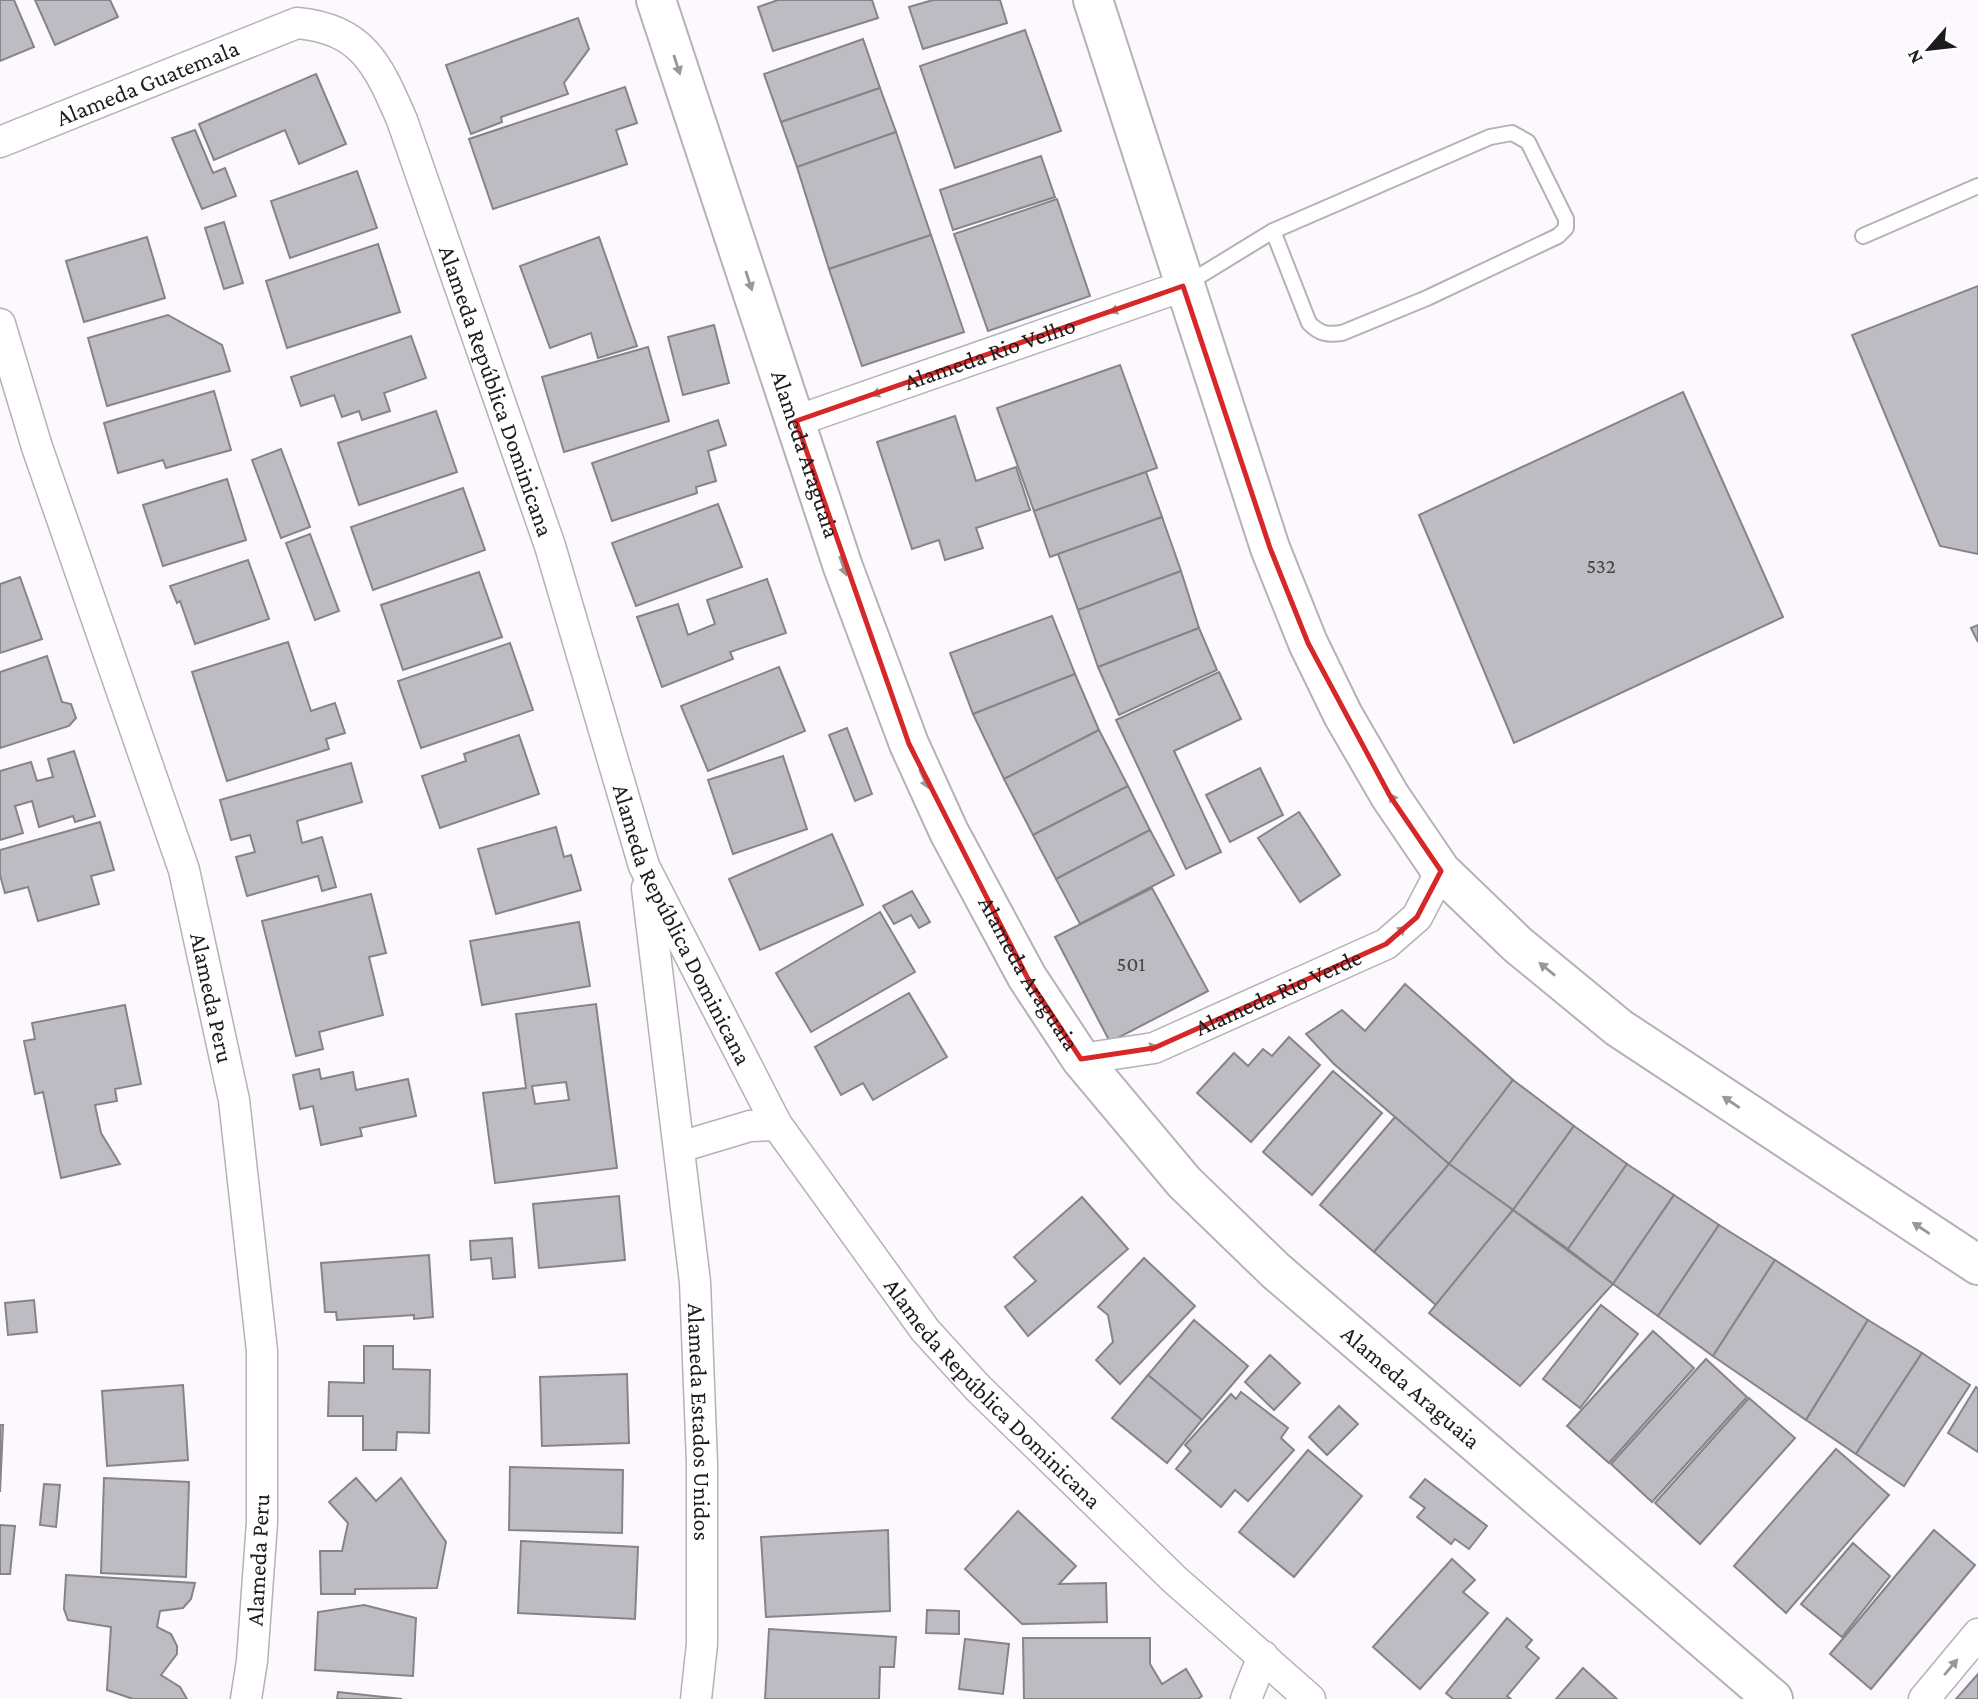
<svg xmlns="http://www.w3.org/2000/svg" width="1978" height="1699" font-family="'Crimson Pro',serif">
<rect width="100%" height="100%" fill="#fcf8fe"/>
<!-- building -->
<g fill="#bdbcc2" stroke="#85848a" stroke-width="2" fill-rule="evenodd">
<polygon points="0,0 14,0 34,47 0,61"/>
<polygon points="35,0 110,0 118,17 55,45"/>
<polygon points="778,0 872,0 878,18 773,51 758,7"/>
<polygon points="933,0 1000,0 1007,23 923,49 909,7"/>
<polygon points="578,18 589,49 564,83 568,94 501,117 502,122 471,134 446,65"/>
<polygon points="1025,30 1061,131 955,168 920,66"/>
<polygon points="863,39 880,88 781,122 764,74"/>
<polygon points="316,74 346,144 299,164 285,130 214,160 199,124"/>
<polygon points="625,87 637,123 616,130 627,164 493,209 469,139"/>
<polygon points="880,88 896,132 797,167 781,122"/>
<polygon points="195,130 213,173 225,168 236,196 202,209 172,138"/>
<polygon points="896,132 931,235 829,269 797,167"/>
<polygon points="1041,156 1055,197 953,230 940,190"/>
<polygon points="357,171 377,228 290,258 271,201"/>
<polygon points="1057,199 1090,296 988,331 954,234"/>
<polygon points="224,222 243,283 224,289 205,228"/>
<polygon points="931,235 964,332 862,366 829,269"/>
<polygon points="147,237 165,298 84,322 66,261"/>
<polygon points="599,237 637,346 598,358 591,333 550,348 520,266"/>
<polygon points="378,244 400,312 287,348 266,281"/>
<polygon points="1978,286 1978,554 1940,546 1852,335"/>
<polygon points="168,315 222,345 230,371 107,406 88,338"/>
<polygon points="714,325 729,383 683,395 668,337"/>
<polygon points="411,336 426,378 384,393 390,411 362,420 359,411 342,417 334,395 301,406 291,377"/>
<polygon points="648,347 669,421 564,452 542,377"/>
<polygon points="1120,365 1157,468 1034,511 997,408"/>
<polygon points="214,391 231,450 166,468 163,460 118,473 104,423"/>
<polygon points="1683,392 1783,617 1514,743 1419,515"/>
<polygon points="436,411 457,472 359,505 338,443"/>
<polygon points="955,416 976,481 1016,467 1030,510 976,528 983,548 945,560 939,540 912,549 877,442"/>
<polygon points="718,420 726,445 708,451 716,481 696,487 697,493 612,521 592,463"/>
<polygon points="281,449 310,527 281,538 252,460"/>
<polygon points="1146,472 1162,517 1050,557 1034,511"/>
<polygon points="227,479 246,540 163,566 143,505"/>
<polygon points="463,488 485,550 373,590 351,527"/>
<polygon points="718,504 742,567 636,606 612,543"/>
<polygon points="1162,517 1181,571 1078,610 1058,554"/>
<polygon points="310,534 339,611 315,620 286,543"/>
<polygon points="248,560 269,619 195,644 180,601 177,603 170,586"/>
<polygon points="1181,571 1199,628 1098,667 1078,610"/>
<polygon points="479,572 502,637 403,670 381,605"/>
<polygon points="20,577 42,639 0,653 0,584"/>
<polygon points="767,579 786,633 730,652 733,659 662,687 637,617 678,604 688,635 715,624 707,600"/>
<polygon points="1052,616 1075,674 973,714 950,653"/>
<polygon points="1978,625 1978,642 1971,628"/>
<polygon points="1199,628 1217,670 1119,715 1098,667"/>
<polygon points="288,642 311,711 335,703 345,733 326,739 329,749 227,781 192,672"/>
<polygon points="510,643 533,710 421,748 398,681"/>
<polygon points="47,656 62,702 71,704 76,718 69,726 0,748 0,672"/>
<polygon points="779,667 805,731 708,771 681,706"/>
<polygon points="1219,672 1241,719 1174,751 1221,852 1186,869 1116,720"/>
<polygon points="1075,674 1099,730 1004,779 973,714"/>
<polygon points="847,728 872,794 855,801 829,735"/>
<polygon points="1099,730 1128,786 1033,835 1004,779"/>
<polygon points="519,735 539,794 440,828 422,776 466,761 464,754"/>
<polygon points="74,751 95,816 75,822 73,816 39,827 32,801 15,806 23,833 0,840 0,771 31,762 37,781 53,777 48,759"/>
<polygon points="783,756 807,829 733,854 708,780"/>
<polygon points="351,763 362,802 297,821 302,843 322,837 336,887 322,891 318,876 247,896 236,857 255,852 250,835 231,840 220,800"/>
<polygon points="1260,768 1283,815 1230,842 1206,795"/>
<polygon points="1128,786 1150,830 1056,879 1033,835"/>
<polygon points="1299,812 1340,875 1300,902 1258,838"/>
<polygon points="100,822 114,870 91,876 99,904 38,921 28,887 5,893 0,875 0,850"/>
<polygon points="556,827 564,857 571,855 581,890 496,914 478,849"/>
<polygon points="1150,830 1174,875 1080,924 1056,879"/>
<polygon points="832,834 863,905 760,950 729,879"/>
<polygon points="1152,888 1208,991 1110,1042 1055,937"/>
<polygon points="912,891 930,922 919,928 911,915 894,924 883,906"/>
<polygon points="371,894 386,953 369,957 383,1015 319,1032 323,1049 296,1056 262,921"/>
<polygon points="880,912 915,972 811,1032 776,973"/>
<polygon points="579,922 590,986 482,1005 470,941"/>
<polygon points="1405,984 1513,1080 1449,1164 1334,1064 1306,1034 1342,1010 1365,1031"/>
<polygon points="909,993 947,1057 873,1100 863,1083 841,1095 815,1047"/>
<path d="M596,1004l21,164 -122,15 -12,-90 43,-5 -10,-74zM566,1082l3,18 -34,4 -3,-18z"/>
<polygon points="125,1005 141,1084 115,1089 117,1101 95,1105 101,1133 120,1164 61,1178 43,1092 35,1094 24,1041 35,1039 32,1023"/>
<polygon points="1289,1037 1320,1065 1251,1142 1197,1093 1234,1053 1248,1066 1263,1049 1272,1056"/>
<polygon points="319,1069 321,1079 353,1072 356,1090 408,1079 416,1116 360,1128 362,1136 321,1145 313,1106 300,1109 293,1075"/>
<polygon points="1333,1071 1382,1113 1312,1195 1263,1152"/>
<polygon points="1513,1080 1574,1126 1513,1210 1449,1164"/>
<polygon points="1395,1117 1449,1164 1374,1252 1320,1205"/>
<polygon points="1574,1126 1627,1164 1568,1249 1513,1210"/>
<polygon points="1449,1164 1513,1210 1436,1305 1374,1252"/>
<polygon points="1627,1164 1674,1195 1613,1284 1568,1249"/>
<polygon points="1674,1195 1719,1225 1658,1316 1613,1284"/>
<polygon points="619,1196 625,1260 539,1268 533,1204"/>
<polygon points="1082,1197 1128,1249 1028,1336 1005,1307 1036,1281 1014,1257"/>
<polygon points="1513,1210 1613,1284 1520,1386 1429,1313"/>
<polygon points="1719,1225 1775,1260 1713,1356 1658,1316"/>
<polygon points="512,1238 515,1277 493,1279 491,1258 471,1260 470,1241"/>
<polygon points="429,1255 433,1317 414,1319 414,1315 337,1320 336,1312 325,1312 321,1263"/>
<polygon points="1144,1258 1195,1306 1120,1384 1096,1360 1113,1342 1108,1315 1098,1307"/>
<polygon points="1775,1260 1868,1320 1806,1420 1713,1356"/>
<polygon points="34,1300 37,1332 8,1335 5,1303"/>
<polygon points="1601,1305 1638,1334 1580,1408 1543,1379"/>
<polygon points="1194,1320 1248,1366 1202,1420 1148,1375"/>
<polygon points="1868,1320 1922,1353 1856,1454 1806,1420"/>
<polygon points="1653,1331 1694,1368 1609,1463 1567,1426"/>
<polygon points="364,1346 393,1346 393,1369 430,1370 429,1433 397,1432 396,1450 363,1450 363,1416 328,1416 329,1382 364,1383"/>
<polygon points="1922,1353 1970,1385 1904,1486 1856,1454"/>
<polygon points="1270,1355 1300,1383 1274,1410 1245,1382"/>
<polygon points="1706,1359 1747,1397 1652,1502 1611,1464"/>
<polygon points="627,1374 629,1443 542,1446 540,1377"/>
<polygon points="1148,1375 1202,1420 1167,1463 1112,1418"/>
<polygon points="183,1385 188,1460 107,1466 102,1391"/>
<polygon points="1976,1387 1978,1389 1978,1452 1948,1433"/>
<polygon points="1241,1392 1288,1428 1281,1438 1294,1450 1248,1501 1235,1490 1221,1507 1176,1469 1191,1451 1185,1445 1231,1394 1236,1399"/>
<polygon points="1749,1398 1795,1438 1700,1544 1655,1503"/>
<polygon points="1339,1406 1358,1424 1327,1455 1309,1437"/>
<polygon points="0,1425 3,1425 0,1492"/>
<polygon points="1836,1449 1889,1495 1786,1613 1734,1566"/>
<polygon points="1308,1450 1362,1496 1294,1577 1239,1532"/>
<polygon points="510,1467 623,1470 622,1533 509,1530"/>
<polygon points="104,1478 189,1482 186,1577 101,1573"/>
<polygon points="356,1478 376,1501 401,1478 446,1542 437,1588 355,1589 355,1594 321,1594 320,1551 342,1551 348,1523 329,1502"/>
<polygon points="1425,1479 1487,1526 1469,1549 1455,1539 1451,1544 1417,1517 1425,1508 1410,1497"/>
<polygon points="44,1484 60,1485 56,1527 40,1525"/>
<polygon points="1018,1511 1076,1566 1059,1584 1106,1583 1107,1622 1022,1624 965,1569"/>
<polygon points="0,1525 15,1526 10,1574 0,1574"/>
<polygon points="888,1530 890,1611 766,1617 761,1537"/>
<polygon points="1934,1530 1975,1565 1871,1689 1830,1654"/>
<polygon points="521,1541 638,1547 635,1619 518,1613"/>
<polygon points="1853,1543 1890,1576 1842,1637 1801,1604"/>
<polygon points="1452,1559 1475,1580 1463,1592 1488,1613 1420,1689 1373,1647"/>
<polygon points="66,1575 195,1583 191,1599 183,1608 160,1611 157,1627 171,1634 177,1646 177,1654 161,1675 180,1687 187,1699 133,1699 107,1690 111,1627 68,1620 64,1609"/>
<polygon points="364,1605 416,1618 413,1676 315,1670 318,1612"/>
<polygon points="927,1610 959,1611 959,1634 926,1633"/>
<polygon points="1507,1618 1532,1640 1526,1647 1539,1658 1507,1696 1511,1699 1453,1699 1446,1693"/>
<polygon points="769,1629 896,1637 894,1667 880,1667 879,1699 765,1699"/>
<polygon points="1023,1638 1150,1638 1150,1664 1162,1684 1186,1669 1202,1696 1198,1699 1024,1699"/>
<polygon points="965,1639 1009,1644 1003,1694 959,1689"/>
<polygon points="1583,1668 1617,1699 1556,1699"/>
<polygon points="1978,1674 1978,1699 1956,1699"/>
<polygon points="338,1692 402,1699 337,1699"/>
</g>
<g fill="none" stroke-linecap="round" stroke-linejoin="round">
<defs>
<g id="service">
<polyline points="1863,236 1978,186"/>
<path d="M1188,283l85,-52 217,-94 22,-4 16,9 38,77v9l-8,8 -131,62 -85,35c-15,2 -22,1 -33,-10l-36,-92"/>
</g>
<g id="minor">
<path id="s1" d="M0,142l297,-119c66,6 81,42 105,97l148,426 94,320 133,259 148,205 52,57 197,192 136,120"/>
<path id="s2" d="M0,324l37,123 147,423 50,230 28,251v171l-10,139 -6,38"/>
<path id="s3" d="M796,421l387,-135"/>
<path id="s4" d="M647,888l48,394 7,181v181l-6,55"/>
<path id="s5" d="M1081,1059l73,-11 232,-104 31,-27 24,-46"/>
<polyline points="680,1147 750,1126 777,1125"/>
<polyline points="1246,1699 1263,1656"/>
<polyline points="1924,1699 1978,1634"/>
</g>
<g id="secondary">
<path id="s6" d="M656,0l187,567 66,177 40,88 78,145 54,82 103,123 92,89 497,428"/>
<polyline points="1093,0 1270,548 1308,643 1343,715 1390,796 1441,871 1518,945 1619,1028 1978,1265"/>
</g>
</defs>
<!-- service casing -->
<use href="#service" stroke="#b5b1b6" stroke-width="18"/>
<!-- minor casing -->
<use href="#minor" stroke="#b5b1b6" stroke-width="33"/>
<!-- secondary casing -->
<use href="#secondary" stroke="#b5b1b6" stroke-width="42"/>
<!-- service -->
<use href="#service" stroke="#fff" stroke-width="14"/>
<!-- minor -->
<use href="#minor" stroke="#fff" stroke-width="30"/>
<!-- secondary -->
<use href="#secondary" stroke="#fff" stroke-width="38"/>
</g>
<!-- one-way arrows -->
<defs><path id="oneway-solid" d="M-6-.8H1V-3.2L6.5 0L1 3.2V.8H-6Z" transform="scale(1.75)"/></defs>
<g fill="#999899">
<use href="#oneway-solid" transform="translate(677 65) rotate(72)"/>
<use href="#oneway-solid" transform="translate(749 281) rotate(72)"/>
<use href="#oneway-solid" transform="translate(1119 309) rotate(161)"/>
<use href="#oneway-solid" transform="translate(881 392) rotate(161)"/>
<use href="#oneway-solid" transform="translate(843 566) rotate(71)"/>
<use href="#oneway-solid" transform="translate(924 779) rotate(65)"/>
<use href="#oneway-solid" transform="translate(1395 802) rotate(-123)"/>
<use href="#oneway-solid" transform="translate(1398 933) rotate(-40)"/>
<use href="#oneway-solid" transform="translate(1547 969) rotate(-141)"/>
<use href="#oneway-solid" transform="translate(1148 1048) rotate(-13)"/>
<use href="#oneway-solid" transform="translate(1731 1102) rotate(-146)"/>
<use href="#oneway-solid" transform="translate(1921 1228) rotate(-146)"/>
<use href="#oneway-solid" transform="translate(1951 1667) rotate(-50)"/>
</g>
<!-- marked area -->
<path fill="none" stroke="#d62828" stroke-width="5" stroke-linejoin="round" d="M1183,286l87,262 38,95 82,153 51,75 -24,46 -31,27 -232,104 -73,11 -54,-82 -118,-233 -113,-323z"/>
<g text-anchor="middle" stroke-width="7" stroke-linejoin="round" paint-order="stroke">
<!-- number labels -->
<g font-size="21" fill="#444346">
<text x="1601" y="573">532</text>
<text x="1131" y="971">501</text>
</g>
<!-- street labels -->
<g font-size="24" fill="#1c1b1d" stroke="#fff">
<text dy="8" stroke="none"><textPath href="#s1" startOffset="159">Alameda Guatemala</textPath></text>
<text dy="8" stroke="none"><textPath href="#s3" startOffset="205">Alameda Rio Velho</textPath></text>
<text dy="8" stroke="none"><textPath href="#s1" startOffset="760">Alameda República Dominicana</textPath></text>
<text dy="8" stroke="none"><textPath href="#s6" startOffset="478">Alameda Araguaia</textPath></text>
<text dy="8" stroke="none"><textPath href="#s1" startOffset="1326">Alameda República Dominicana</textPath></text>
<text dy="8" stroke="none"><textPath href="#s6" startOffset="1045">Alameda Araguaia</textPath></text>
<text dy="8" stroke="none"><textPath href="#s5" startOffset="210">Alameda Rio Verde</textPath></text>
<text dy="8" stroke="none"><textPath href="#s2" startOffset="707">Alameda Peru</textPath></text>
<text dy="8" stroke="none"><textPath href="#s6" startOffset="1612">Alameda Araguaia</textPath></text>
<text dy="8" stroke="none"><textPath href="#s1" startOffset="1894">Alameda República Dominicana</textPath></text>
<text dy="8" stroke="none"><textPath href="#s4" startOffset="537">Alameda Estados Unidos</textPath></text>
<text transform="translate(258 1560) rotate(-87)" y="8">Alameda Peru</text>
</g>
</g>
<!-- north arrow -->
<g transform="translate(1929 49) rotate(242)" stroke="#ffffff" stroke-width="5" paint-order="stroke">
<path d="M0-5L12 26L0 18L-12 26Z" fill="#1c1b1d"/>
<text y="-10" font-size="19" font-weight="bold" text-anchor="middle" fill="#1c1b1d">N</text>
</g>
</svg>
